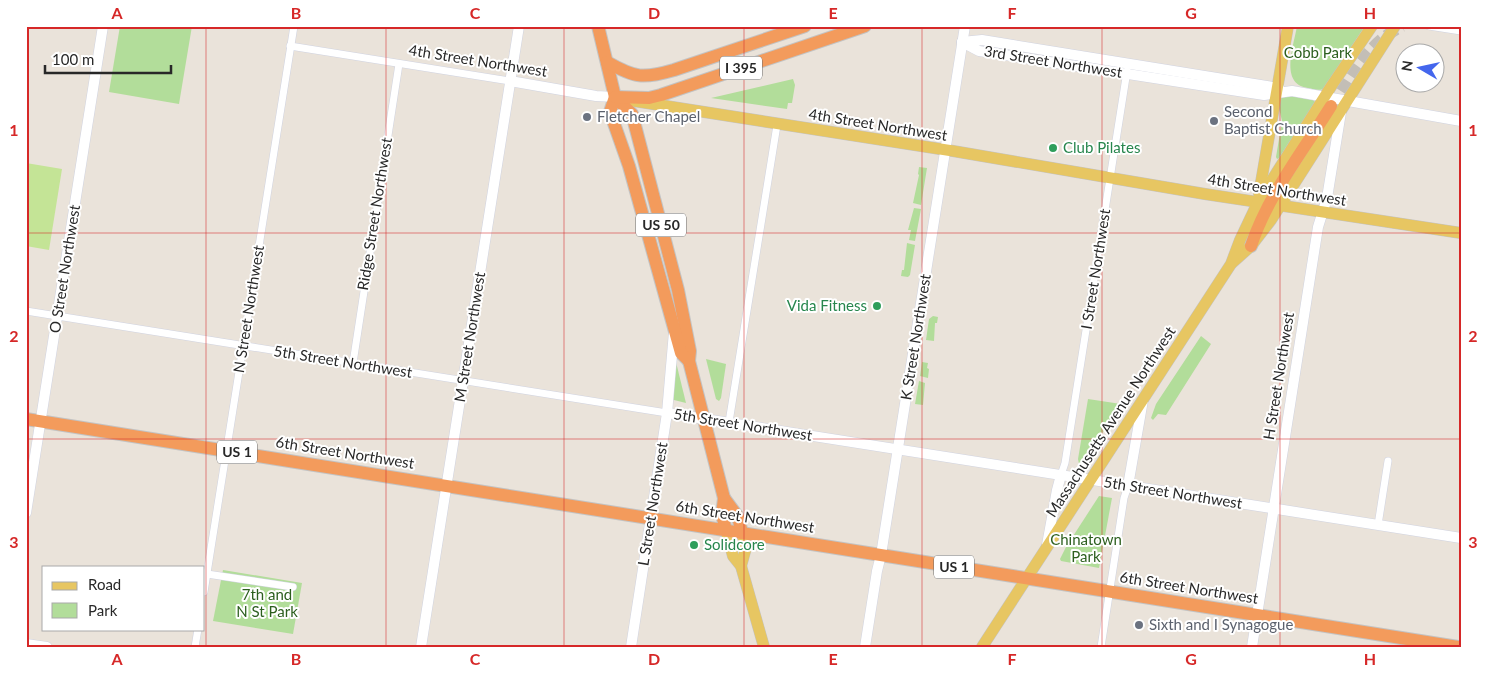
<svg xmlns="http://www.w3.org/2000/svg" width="1487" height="673" font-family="Lato,sans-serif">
<rect width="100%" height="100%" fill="#eae3da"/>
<!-- green -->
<g fill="#b2dd9a">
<polygon points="120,26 192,26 179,104 109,92"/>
<path d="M1297,26h68l-42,63c-5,2 -10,0 -15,-1 -29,-4 -14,-43 -11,-62z"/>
<polygon points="793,79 795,85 792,103 788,103 787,109 711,98"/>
<polygon points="1287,95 1313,100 1315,102 1279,158 1277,159 1276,157 1282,121 1279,108 1281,98"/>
<polygon points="919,167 927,168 921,205 913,203 919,175 918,174"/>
<polygon points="914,208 921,209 915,241 909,240 911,230 908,230"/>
<polygon points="907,243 915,245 910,275 908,277 901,276 902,270 904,270"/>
<polygon points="933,316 938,317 937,323 935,323 934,341 926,340 929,319"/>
<polygon points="1201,336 1211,344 1166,415 1158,414 1153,420 1151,418 1156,404"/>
<polygon points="674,354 686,403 670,399"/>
<polygon points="706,359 726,364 721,398 719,401 716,399"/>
<polygon points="922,362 928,363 927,368 929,369 928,378 920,376"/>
<polygon points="919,381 925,383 923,405 915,404"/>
<polygon points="1088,399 1121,404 1083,463 1079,464 1078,459"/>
<polygon points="1099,496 1112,498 1099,568 1061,561 1060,559 1066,547"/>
<polygon points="223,570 302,583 293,634 213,621"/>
</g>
<!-- pitch -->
<polygon fill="#c4e496" points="26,163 62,169 49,250 26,246"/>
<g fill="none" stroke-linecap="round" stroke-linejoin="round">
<!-- highway-tunnel -->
<path stroke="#c3beb6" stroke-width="12" stroke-dasharray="12 6" stroke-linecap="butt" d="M1331,106c20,-30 37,-63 71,-80"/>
<defs>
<g id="street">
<polyline points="1429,26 1461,31"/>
<polyline points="290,46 510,81"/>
<polyline points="26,311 667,413"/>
<polyline points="353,363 399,64"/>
<polyline points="729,422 777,125"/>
<polyline points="1061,475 1065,463 1127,71"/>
<polyline points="1378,525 1388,461"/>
<polyline points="207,574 293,587"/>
<polyline points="204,592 294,26"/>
<polyline points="195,647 198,629"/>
<polyline points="1101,647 1124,498 1128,486"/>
</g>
<g id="secondary">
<polyline points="962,42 979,51 1264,95 1292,91 1461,121"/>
<polyline points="962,42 982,40 1279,88"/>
<polyline points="510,81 596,96 615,97"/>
<polyline points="667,413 1461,538"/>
<polyline points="1128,486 1143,400"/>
<polyline points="26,513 103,26"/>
<polyline points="1047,545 1057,490 1061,475"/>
<polyline points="26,644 47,647"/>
<polyline points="421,647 519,26"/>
<polyline points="631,647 667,413 674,332"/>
<polyline points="865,647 877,571 881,555 965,26"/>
<polyline points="1252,647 1318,227 1327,198 1341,112"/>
</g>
<g id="primary">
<polyline points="634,101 953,151 1205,194 1461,233"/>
<polyline points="1259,194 1288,26"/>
<polyline points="1232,263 1251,246 1271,220 1395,26"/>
<polyline points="726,530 733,556 741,566 764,647"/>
<polyline points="741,566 746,548 742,533"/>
<polyline points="982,647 1231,264 1240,240 1258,202 1332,85 1372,26"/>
</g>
<g id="highway">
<polyline points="598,26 615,97 632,114 678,290 690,351 689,361 724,498 722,515 726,530"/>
<path d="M607,62c28,16 36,17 67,8l131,-44"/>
<polyline points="615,97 610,112 629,166 681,353 689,361"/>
<polyline points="615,97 649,98 661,95 865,26"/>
<path d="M1251,246c17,-51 52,-95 80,-140"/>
<polyline points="26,419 1458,647"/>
<polyline points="724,498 738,517 742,533"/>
</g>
</defs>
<!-- street casing -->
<use href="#street" stroke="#d0d3e0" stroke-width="8"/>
<!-- secondary casing -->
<use href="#secondary" stroke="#d0d3e0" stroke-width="11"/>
<!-- primary casing -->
<use href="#primary" stroke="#c3c3c3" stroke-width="12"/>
<!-- highway casing -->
<use href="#highway" stroke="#c3c3c3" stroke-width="14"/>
<!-- street -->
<use href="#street" stroke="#fff" stroke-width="7"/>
<!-- secondary -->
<use href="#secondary" stroke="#fff" stroke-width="10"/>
<!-- primary -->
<use href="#primary" stroke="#e7c662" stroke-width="11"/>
<!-- highway -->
<use href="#highway" stroke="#f39b5c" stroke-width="12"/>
</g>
<!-- grid -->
<path fill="none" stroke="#d62828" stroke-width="1" stroke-opacity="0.55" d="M206,26v621M386,26v621M564,26v621M744,26v621M922,26v621M1102,26v621M1280,26v621M26,233h1435M26,439h1435"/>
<!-- markers -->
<g fill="#6b7280" stroke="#fff" stroke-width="2">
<circle cx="587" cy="117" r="5"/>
<circle cx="1214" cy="121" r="5"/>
<circle cx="1139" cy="625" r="5"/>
</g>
<g fill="#2e9e5b" stroke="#fff" stroke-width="2">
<circle cx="1053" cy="148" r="5"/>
<circle cx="877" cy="306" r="5"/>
<circle cx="694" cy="545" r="5"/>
</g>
<g text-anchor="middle" stroke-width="4" stroke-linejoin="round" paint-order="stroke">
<!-- shield labels -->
<g fill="#fff" stroke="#686868" stroke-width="1">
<rect x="720" y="56.5" width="42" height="23" rx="4"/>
<rect x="636" y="213.5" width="50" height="23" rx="4"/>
<rect x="217" y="440.5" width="40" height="23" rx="4"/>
<rect x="934" y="555.5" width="40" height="23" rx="4"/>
</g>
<g font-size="14" font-weight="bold" fill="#282828">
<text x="741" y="73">I 395</text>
<text x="661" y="230">US 50</text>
<text x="237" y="457">US 1</text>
<text x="954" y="572">US 1</text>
</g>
<!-- park labels -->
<g font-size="15" fill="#2c5f1e" stroke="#fff">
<text x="1318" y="58">Cobb Park</text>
<text x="1086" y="545">Chinatown<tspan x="1086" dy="17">Park</tspan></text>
<text x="267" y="600">7th and<tspan x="267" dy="17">N St Park</tspan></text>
</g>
<!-- street labels -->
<g font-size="15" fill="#282828" stroke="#fff">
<text transform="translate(478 61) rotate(9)" y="5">4th Street Northwest</text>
<text transform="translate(1053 62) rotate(9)" y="5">3rd Street Northwest</text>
<text transform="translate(878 125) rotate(9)" y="5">4th Street Northwest</text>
<text transform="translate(1277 190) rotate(9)" y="5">4th Street Northwest</text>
<text transform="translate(375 214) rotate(-81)" y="5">Ridge Street Northwest</text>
<text transform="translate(65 269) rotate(-81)" y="5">O Street Northwest</text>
<text transform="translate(1096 269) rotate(-81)" y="5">I Street Northwest</text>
<text transform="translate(249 309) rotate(-81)" y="5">N Street Northwest</text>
<text transform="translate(470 337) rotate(-81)" y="5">M Street Northwest</text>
<text transform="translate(916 337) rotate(-81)" y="5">K Street Northwest</text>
<text transform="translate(343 362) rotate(9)" y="5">5th Street Northwest</text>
<text transform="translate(1279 376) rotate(-81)" y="5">H Street Northwest</text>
<text transform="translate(1111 422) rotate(-57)" y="5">Massachusetts Avenue Northwest</text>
<text transform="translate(743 425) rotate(9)" y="5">5th Street Northwest</text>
<text transform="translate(345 453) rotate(9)" y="5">6th Street Northwest</text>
<text transform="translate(1173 493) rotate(9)" y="5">5th Street Northwest</text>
<text transform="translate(653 504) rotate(-81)" y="5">L Street Northwest</text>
<text transform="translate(745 517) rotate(9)" y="5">6th Street Northwest</text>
<text transform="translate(1189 588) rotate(9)" y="5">6th Street Northwest</text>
</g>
<!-- worship labels -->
<g font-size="15" fill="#5b616d" stroke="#fff" text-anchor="start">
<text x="1224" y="117">Second<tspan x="1224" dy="17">Baptist Church</tspan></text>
<text x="597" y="122">Fletcher Chapel</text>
<text x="1149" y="630">Sixth and I Synagogue</text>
</g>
<!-- leisure labels -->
<g font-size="15" fill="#27864d" stroke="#fff" text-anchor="start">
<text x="1063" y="153">Club Pilates</text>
<text x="867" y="311" text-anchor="end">Vida Fitness</text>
<text x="704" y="550">Solidcore</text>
</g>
</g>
<!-- border -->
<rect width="1487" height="673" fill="none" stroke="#ffffff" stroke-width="55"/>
<!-- legend -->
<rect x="42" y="566" width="162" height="65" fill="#ffffff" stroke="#a9a9a9"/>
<rect x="52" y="582" width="25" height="8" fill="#e7c662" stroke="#a9a9a9"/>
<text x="88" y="590" font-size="15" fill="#282828">Road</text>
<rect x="52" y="603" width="25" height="15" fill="#b2dd9a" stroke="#a9a9a9"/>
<text x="88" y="616" font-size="15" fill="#282828">Park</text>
<!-- north arrow -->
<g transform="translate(1420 68) rotate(279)"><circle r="24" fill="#ffffff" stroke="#a9a9a9"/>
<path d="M0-4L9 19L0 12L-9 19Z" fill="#4466ed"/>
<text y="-8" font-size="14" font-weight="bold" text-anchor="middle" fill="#282828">N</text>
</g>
<!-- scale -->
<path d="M45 65v8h126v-8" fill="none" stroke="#282828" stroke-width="2.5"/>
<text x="52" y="65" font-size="15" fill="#282828" stroke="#ffffff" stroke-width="4" paint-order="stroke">100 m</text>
<rect x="28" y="28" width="1432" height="618" fill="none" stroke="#d62828" stroke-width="2"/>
<g font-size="16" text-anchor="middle" font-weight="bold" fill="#d62828">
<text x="117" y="19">A</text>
<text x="296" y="19">B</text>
<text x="475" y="19">C</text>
<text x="654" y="19">D</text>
<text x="833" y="19">E</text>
<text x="1012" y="19">F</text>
<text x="1191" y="19">G</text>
<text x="1370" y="19">H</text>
<text x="14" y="136">1</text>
<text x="1473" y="136">1</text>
<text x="14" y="342">2</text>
<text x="1473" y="342">2</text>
<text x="14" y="548">3</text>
<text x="1473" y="548">3</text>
<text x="117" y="665">A</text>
<text x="296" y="665">B</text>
<text x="475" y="665">C</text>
<text x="654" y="665">D</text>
<text x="833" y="665">E</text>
<text x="1012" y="665">F</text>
<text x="1191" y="665">G</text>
<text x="1370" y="665">H</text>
</g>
</svg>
